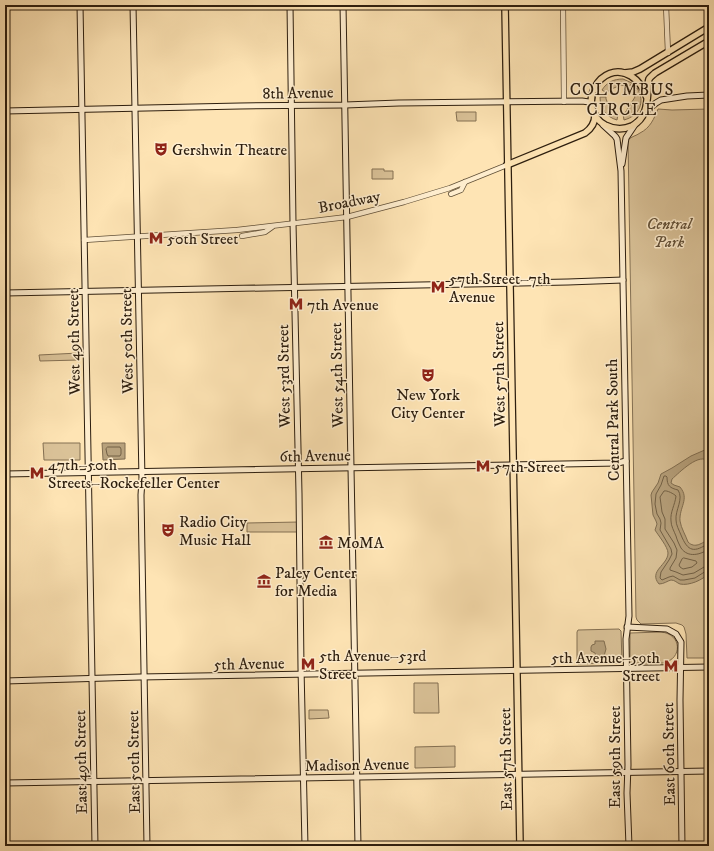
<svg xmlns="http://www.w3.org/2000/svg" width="714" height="851" font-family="'IM FELL DW Pica',serif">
<rect width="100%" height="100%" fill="#fee4b4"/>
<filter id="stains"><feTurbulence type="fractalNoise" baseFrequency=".005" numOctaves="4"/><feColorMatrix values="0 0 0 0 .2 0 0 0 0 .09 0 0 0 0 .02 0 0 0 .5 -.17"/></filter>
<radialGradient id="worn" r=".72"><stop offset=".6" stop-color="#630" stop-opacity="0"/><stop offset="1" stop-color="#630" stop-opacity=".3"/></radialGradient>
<!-- green -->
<g fill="#dac298" stroke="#847053">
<path d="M623,79l9,4 -3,4 -8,-2 -12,5 -2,3 -5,-3c5,-8 12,-11 21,-11z"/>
<path d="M637,88c9,14 2,28 -13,32l-1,-6 2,-1 10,-16 -3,-6z"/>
<path d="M600,97h6v2l6,13 6,2 -1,6c-11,-3 -17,-12 -17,-23z"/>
<path d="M658,109l14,1 37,-1v549h-22l-1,-24 -2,-7 -2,-2 -6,-2 -35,1 -4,-4 -1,-3 -8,-477c4,-4 8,-4 12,-7 10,-5 14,-14 18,-24z"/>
<polygon points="456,112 476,112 476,121 457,121"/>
<polygon points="372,169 384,169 384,171 393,171 393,179 372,179"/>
<polygon points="79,353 79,360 40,361 39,355"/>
<polygon points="43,443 80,443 80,460 44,460"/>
<polygon points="299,522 299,532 247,532 247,523"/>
<polygon points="619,629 621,631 622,662 619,663 578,664 577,661 577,632 578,630"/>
<path d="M661,632c21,2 22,27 2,31h-33v-30z"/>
<polygon points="414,683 438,683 439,713 414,713"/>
<polygon points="309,710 328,710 329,718 309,719"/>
<polygon points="455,746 455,767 415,768 415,747"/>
</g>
<!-- water -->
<g fill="#b7a17c" stroke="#806d50">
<polygon points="102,443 125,443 125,459 103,460"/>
<path d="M707,449h2v13c-9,-11 -30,11 -37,17l-1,4 3,2 6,2c10,12 -1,20 0,34 1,7 6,15 8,21 7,7 14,1 21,-3v34c-6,7 -20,13 -29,11 -3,-1 -5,-4 -9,-4 -4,1 -7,4 -12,4 -11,-13 9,-19 9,-31 0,-6 -10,-18 -13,-23l2,-6 -1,-3 -3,-6 -2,-20 1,-3 6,-9 3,-9 11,-6 19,-12z"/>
<polygon points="595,641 604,641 606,649 604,656 596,656 595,653 591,651 591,647 592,645 595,644"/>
</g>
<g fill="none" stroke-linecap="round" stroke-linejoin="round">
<!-- shore -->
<g stroke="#726045" stroke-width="1">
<polygon points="108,447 120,447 121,449 121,454 120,456 108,456 107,454 106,449"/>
<path d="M709,543c-15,10 -21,9 -28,-8 -2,-5 -5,-10 -5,-15 -1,-10 8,-21 2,-30 -8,-2 -11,-4 -11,-13l-1,-1h-2l-3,9 -5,9 -1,10 2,10 3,5 1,4 -1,7 11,19 1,5 -3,6 -8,12 -1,6 2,2 7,-3 4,-1 7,4h4l11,-2 11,-7h3"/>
<path d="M709,549c-9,6 -21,9 -28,-1 -2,-4 -4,-8 -5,-12 -2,-5 -5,-10 -5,-15 -1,-9 4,-16 5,-25 -2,-2 -9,-6 -12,-5l-4,6 2,15 3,7v10l9,14 3,7 -1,8 -6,10v2l6,2 7,3 11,-2 10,-6 5,-1"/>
<polygon points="684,558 696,561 697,563 692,567 683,569 680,567 679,565 682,559"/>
</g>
<defs>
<g id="tertiary">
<polyline points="563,5 564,102"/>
<polyline points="666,5 668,53"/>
<polyline points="451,194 461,190 465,182"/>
<polyline points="242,236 265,232 272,227"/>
<polyline points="84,240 237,230 347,217 404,202 450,188 507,165"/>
</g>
<g id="secondary">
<polyline points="80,5 95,846"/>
<polyline points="133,5 142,480 141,495 147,846"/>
<polyline points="290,5 293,223 299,493 301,668 305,846"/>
<polyline points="343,5 351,468 358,846"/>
<polyline points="5,111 240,106 345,105 399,103 582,101 589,102 591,104"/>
<polyline points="644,113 656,103 661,100 687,96 709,95"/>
<polyline points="603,125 615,136 617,139 621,171 629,616 626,639 628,765 627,793 629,846"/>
<polyline points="622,164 626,138 636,123"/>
<polyline points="5,293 568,282 623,280"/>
<polyline points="5,474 618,463 626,461"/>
<polyline points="627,627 667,629 676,634 681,642 680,700 682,846"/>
<polyline points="5,681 140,677 709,667"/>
<polyline points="5,783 709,771"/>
</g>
<g id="primary">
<polyline points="505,5 520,846"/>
<polyline points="625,73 633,72 640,69 709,27"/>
<path d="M647,98c-3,-9 -8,-17 -16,-22 -30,-18 -57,31 -26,49 8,4 18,5 27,1 15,-8 15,-23 16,-37 0,-3 0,-7 1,-10 1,-2 4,-4 6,-6l54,-32"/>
<path d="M507,165l78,-32c7,-5 10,-10 10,-18"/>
</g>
</defs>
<!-- tertiary casing -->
<use href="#tertiary" stroke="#615038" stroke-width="6"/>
<!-- secondary casing -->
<use href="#secondary" stroke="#2d1e0e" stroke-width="7"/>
<!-- primary casing -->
<use href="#primary" stroke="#2d1e0e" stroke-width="8"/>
<!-- tertiary -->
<use href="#tertiary" stroke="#feedce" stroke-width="4.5"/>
<!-- secondary -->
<use href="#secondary" stroke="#feedce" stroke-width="5"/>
<!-- primary -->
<use href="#primary" stroke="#fee4b4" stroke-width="5.5"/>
</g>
<!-- icons -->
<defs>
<symbol id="theatre-bare" viewBox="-9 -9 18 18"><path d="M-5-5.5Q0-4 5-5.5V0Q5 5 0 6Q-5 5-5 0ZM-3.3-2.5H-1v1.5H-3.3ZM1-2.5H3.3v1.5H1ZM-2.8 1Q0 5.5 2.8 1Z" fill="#8f2418" stroke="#feedce" stroke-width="2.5" paint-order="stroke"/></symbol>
<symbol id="metro-bare" viewBox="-9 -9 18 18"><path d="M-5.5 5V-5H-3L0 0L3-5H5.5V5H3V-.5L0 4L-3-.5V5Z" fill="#8f2418" stroke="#feedce" stroke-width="2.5" paint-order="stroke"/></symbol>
<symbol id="museum-bare" viewBox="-9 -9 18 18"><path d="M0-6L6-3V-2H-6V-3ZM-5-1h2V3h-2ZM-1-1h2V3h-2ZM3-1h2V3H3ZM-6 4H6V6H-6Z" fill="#8f2418" stroke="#feedce" stroke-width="2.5" paint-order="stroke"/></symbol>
</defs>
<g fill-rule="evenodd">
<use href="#theatre-bare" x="151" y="139" width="20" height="20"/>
<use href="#metro-bare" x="146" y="228" width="20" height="20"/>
<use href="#metro-bare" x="428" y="277" width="20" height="20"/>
<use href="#metro-bare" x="286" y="294" width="20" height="20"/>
<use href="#theatre-bare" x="418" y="365" width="20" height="20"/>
<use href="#metro-bare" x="473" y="456" width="20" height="20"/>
<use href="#metro-bare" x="27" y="463" width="20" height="20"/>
<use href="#theatre-bare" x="158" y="520" width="20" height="20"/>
<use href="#museum-bare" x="316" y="532" width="20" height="20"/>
<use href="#museum-bare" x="254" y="571" width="20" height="20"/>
<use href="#metro-bare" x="298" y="654" width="20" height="20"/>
<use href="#metro-bare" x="661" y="656" width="20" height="20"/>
</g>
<g text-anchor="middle" stroke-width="3" stroke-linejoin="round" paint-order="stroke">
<!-- street labels -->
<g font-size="16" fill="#2d1e0e" stroke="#feedce">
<text transform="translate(298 92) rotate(-1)" y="6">8th Avenue</text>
<text transform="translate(349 201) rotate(-11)" y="6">Broadway</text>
<text transform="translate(126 341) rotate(-91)" y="6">West 50th Street</text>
<text transform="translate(73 342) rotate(-91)" y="6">West 49th Street</text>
<text transform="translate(498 374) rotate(-91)" y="6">West 57th Street</text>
<text transform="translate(336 375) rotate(-91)" y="6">West 54th Street</text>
<text transform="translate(283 376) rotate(-91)" y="6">West 53rd Street</text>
<text transform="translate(612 420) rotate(-91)" y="6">Central Park South</text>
<text transform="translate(315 455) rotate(-1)" y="6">6th Avenue</text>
<text transform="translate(249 663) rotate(-1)" y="6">5th Avenue</text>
<text transform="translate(668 754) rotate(-91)" y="6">East 60th Street</text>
<text transform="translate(614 757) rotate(-90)" y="6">East 59th Street</text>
<text transform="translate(505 759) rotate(-91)" y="6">East 57th Street</text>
<text transform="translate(80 762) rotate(-91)" y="6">East 49th Street</text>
<text transform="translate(133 762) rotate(-91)" y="6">East 50th Street</text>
<text transform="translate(357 764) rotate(-1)" y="6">Madison Avenue</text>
</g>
<!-- poi labels -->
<g font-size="16" fill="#2d1e0e" stroke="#feedce" text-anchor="start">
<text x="172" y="155">Gershwin Theatre</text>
<text x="167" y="244">50th Street</text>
<text x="449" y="284">57th Street–7th<tspan x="449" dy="18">Avenue</tspan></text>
<text x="307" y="310">7th Avenue</text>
<text x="428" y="400" text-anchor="middle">New York<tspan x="428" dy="18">City Center</tspan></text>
<text x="48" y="470">47th–50th<tspan x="48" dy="18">Streets–Rockefeller Center</tspan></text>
<text x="494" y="472">57th Street</text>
<text x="179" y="527">Radio City<tspan x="179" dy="18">Music Hall</tspan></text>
<text x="337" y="548">MoMA</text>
<text x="275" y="578">Paley Center<tspan x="275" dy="18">for Media</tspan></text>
<text x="319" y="661">5th Avenue–53rd<tspan x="319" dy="18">Street</tspan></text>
<text x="660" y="663" text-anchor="end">5th Avenue–59th<tspan x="660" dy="18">Street</tspan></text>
</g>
<!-- park labels -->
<g font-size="16" font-style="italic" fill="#614f37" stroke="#feedce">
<text x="669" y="229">Central<tspan x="669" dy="18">Park</tspan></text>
</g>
<!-- neighbourhood labels -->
<g font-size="17" letter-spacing="1" fill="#2d1e0e" stroke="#feedce">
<text x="622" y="95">COLUMBUS<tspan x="622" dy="20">CIRCLE</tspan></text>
</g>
</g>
<!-- margin -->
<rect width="714" height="851" fill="none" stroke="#fee4b4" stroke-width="20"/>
<rect x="6" y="6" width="702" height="839" fill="none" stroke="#2d1e0e" stroke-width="2"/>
<rect x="10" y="10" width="694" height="831" fill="none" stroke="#2d1e0e"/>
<rect width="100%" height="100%" filter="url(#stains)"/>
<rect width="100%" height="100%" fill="url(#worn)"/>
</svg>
